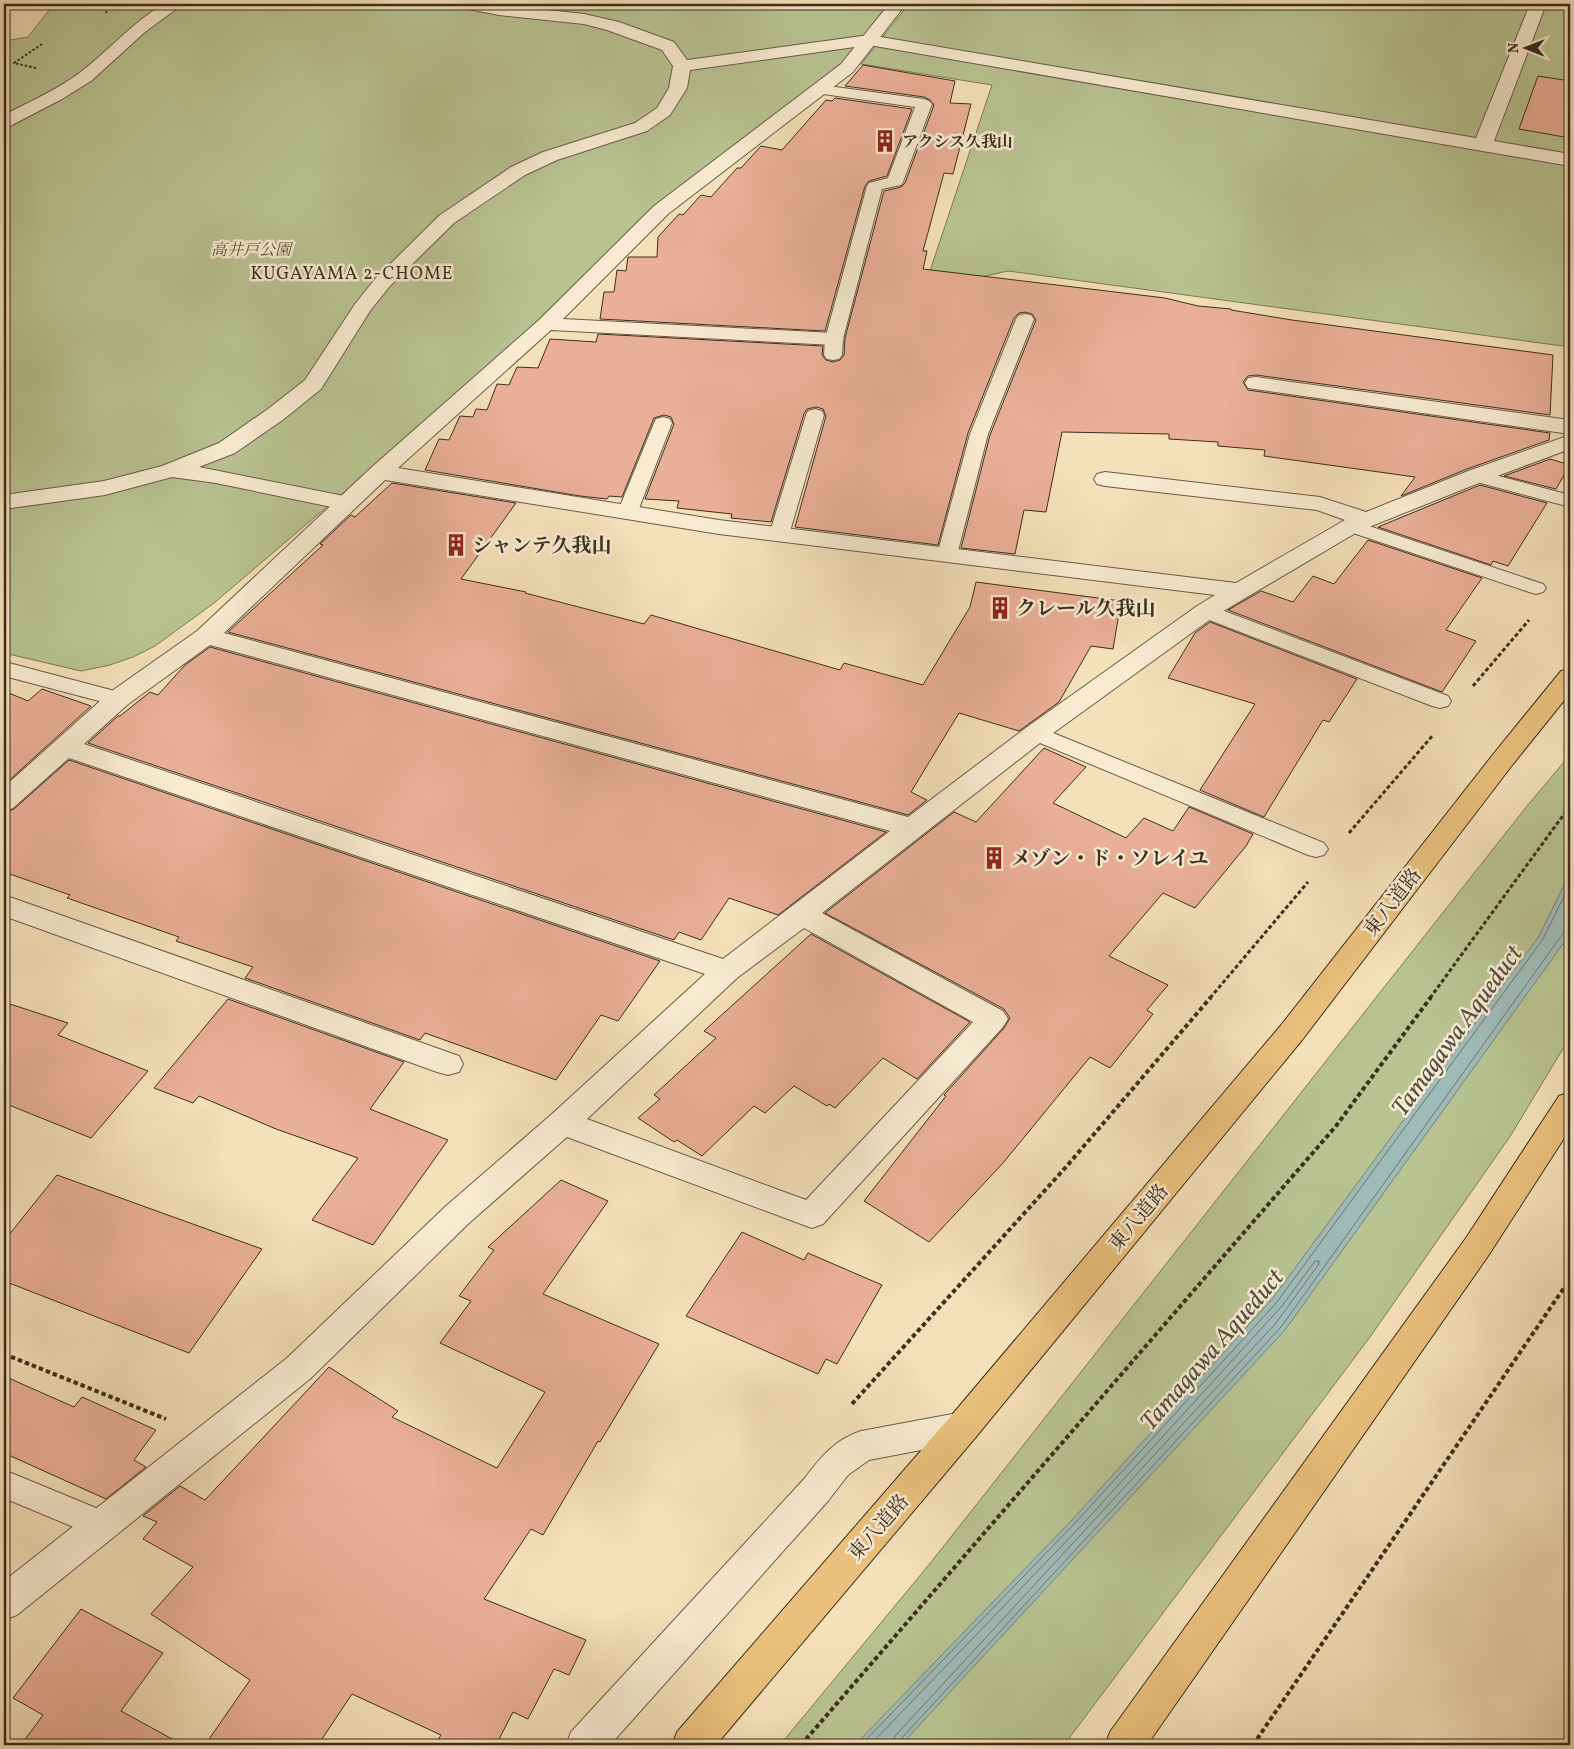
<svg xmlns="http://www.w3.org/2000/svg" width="1574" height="1749" font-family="Vollkorn,'Noto Serif JP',serif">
<rect width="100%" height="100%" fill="#f4e0b9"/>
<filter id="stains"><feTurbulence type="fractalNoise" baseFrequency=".004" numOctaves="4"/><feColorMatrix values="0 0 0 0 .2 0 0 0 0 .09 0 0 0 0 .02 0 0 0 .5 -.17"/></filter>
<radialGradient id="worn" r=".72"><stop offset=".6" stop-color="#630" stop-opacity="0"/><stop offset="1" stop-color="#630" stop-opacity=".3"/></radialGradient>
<!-- green -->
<g fill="#b8c391" stroke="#7a7858">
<polygon points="54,4 888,4 837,70 522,337 403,442 214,603 155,646 133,657 110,665 81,671 4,653 4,41 28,37"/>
<polygon points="909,4 1570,4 1570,347 1008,271 972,279 927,280 992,85 861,64"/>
<polygon points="1570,755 1570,1037 1511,1135 1370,1337 1064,1745 780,1745 932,1561 1527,806"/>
</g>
<!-- water -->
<polygon fill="#9fbbb8" stroke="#77827b" points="1570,873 1570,930 1565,941 1285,1330 901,1745 855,1745 1072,1520 1273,1298 1539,936"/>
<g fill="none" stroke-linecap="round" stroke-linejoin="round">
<!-- shore -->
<g stroke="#6d746c" stroke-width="1">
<polyline points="861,1745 1075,1523 1277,1302 1543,939 1570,884"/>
<polyline points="870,1745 1080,1527 1282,1306 1315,1261 1319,1261 1319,1264 1276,1323 895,1736 892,1745"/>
<polyline points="898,1745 900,1740 1281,1327 1564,932 1570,929"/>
</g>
</g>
<!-- building -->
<g fill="#eaaf97" stroke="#3b2d1f">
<polygon points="863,65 955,81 950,103 971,104 953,174 944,173 923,251 927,251 923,269 1165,298 1198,306 1231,309 1231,310 1292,320 1553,355 1550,415 1256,375 1248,376 1243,382 1248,390 1550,433 1549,440 1467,469 1401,496 1415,477 1264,456 1265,450 1218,446 1218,442 1169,439 1169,434 1062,432 1046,512 1024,510 1015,554 961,548 990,435 1036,320 1032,314 1025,312 1019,313 1014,318 968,433 938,545 795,527 826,416 823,409 816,407 807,409 804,414 771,522 731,518 732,514 677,508 679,501 645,499 674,424 671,417 664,415 654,418 622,497 609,496 607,499 580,496 425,470 439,439 449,440 460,416 473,417 476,409 487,410 497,384 509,385 517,367 538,368 550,339 596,342 598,334 823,346 822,355 826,360 833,362 840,360 844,355 845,338 884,191 901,187 905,183 934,105 930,100 924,97 845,86"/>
<polygon points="1538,76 1570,81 1570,138 1519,129"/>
<polygon points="835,98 912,109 887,176 869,181 865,186 825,331 600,319 604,292 614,292 617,270 626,271 628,257 657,257 658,237 679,214 683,215 701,195 711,197 737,168 741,168 761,146 782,150 826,100 832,101"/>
<polygon points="1550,459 1570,465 1556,489 1504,476"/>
<polygon points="392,483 516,503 461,579 526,592 525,593 644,624 651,615 840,670 844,663 923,685 970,607 976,582 1121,601 1113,649 1091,646 1059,702 1019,731 959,713 911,792 927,800 908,815 228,632 323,545 320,544 351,515 355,517"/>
<polygon points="1480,485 1547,503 1508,566 1493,561 1491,565 1378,527"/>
<polygon points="1368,540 1482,578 1446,630 1476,641 1442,692 1228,610 1261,591 1293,602 1313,576 1334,584"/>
<polygon points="1210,622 1357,679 1329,722 1323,720 1264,817 1200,790 1255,704 1168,678 1195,633"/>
<polygon points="210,647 886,832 778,915 729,898 701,940 679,932 674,940 88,743 118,716 120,716 150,692 158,695 185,665"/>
<polygon points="42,689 91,706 4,785 4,691 28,701"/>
<polygon points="1044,748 1086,767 1053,803 1126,838 1144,818 1173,831 1189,807 1253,834 1246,846 1195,908 1163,893 1109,956 1168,985 1147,1010 1153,1014 1110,1068 1090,1057 1003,1163 929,1242 864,1201 946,1096 944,1095 1004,1028 1010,1018 1004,1009 825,913 954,812 976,822"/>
<polygon points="69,760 660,961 618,1021 601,1015 556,1080 425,1033 420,1040 245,978 253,967 176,941 179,937 67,898 70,895 4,872 4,813 14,809"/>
<polygon points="811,934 970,1022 917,1079 883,1058 835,1108 829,1104 827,1106 794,1086 765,1113 754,1106 702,1156 677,1140 674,1142 638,1118 660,1099 654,1095 716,1038 704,1031"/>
<polygon points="228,999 404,1062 370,1109 448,1140 373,1245 312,1220 358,1158 276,1129 199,1096 193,1103 154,1088"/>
<polygon points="4,1002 68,1023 58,1035 148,1071 91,1138 4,1103"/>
<polygon points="57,1175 262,1249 189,1353 4,1281 4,1241"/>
<polygon points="561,1180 608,1201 543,1294 659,1344 600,1442 598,1441 543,1535 531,1529 484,1599 586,1640 569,1675 554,1669 528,1719 513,1712 496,1745 435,1745 441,1735 352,1694 318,1745 205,1745 250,1680 151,1614 193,1567 143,1539 157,1522 143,1516 180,1486 205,1500 329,1367 398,1411 392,1417 497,1468 545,1392 440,1343 471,1301 459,1296 494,1250 488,1247"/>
<polygon points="742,1232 804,1260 808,1253 882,1285 837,1364 826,1359 818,1374 686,1316"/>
<polygon points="4,1376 74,1407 82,1397 156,1430 134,1460 146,1467 106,1499 4,1453"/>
<polygon points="81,1609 163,1653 121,1711 183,1745 21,1745 43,1715 13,1698"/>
</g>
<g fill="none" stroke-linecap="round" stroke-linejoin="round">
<defs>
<g id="service">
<polygon points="821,85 924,99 929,101 932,104 903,182 901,185 882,189 843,339 842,355 839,359 833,360 827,359 824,355 825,339 867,186 869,183 888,178 915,107 816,93 813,90 816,87"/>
<polygon points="1025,314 1031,315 1034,319 988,434 957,555 954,559 947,561 940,559 937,555 970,434 1016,319 1019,315"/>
<polygon points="815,409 822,411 824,415 789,535 786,539 779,541 772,539 769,535 806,415 808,411"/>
<polygon points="663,417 670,419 672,423 638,511 635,515 628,517 621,515 618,511 654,423 656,419"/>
<polygon points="1476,470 1570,495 1570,507 1469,480 1466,476 1469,472"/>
<polygon points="1351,520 1543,584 1546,588 1543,592 1536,594 1529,592 1344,530 1341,526 1344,522"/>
<polygon points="1206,604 1448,696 1451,701 1448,706 1440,708 1432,706 1199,616 1196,611 1199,606"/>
<polygon points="9,663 126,694 129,699 126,704 118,706 4,676 4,664"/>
<polygon points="1036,726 1324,843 1328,849 1324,855 1316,857 1308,855 1028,738 1025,733 1028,728"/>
<polygon points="4,1470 113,1515 117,1525 113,1535 102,1539 4,1498"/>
</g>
<g id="pedestrian">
<path d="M164,4h19l-38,28 -54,49 -29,18 -52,27 -6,1v-12c25,-13 51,-24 74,-41 30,-22 53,-51 86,-70z"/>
<polygon points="461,4 493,4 584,14 619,22 674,42 687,60 869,35 1476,138 1530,4 1546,4 1494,141 1570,154 1570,166 869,45 690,70 687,88 670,115 647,131 557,160 525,175 454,223 389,287 370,311 321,389 284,419 235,453 199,467 354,498 357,503 354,508 346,510 216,483 172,477 105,495 4,509 4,495 104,481 162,466 219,443 268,409 305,380 355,304 375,279 440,215 511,167 543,152 635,123 657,108 669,88 673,66 662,50 607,30 584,24 499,15 463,8"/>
</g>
<g id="minor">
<path d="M889,4h17l-53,68 -185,142 -105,105 271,14 7,2 3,4 -3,4 -7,2 -283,-15 -153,138 321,52 517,63 109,-63 -28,-10 -212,-24 -8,-2 -3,-5 3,-5 8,-2 215,25 46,15 102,-41 102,-36v14l-86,32 -125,50 -144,85 -170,123 -223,174 181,98 5,8 -5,8 -180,197 -11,4 -11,-4 -234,-87 -99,87 -157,154 -294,237 -13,5v-39l283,-223 159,-152 106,-92 153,-140 -636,-216 -56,50 -9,3v-24l105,-94 88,-62 175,-164 167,-147 115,-114 187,-142zM385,480l334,54 496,61 -18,11 -170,121 -119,90 -684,-184zM210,645l680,186 -167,128 -639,-215 43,-39zM804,928l169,94 -167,178 -219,-81 150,-141z"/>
<polygon points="1256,377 1570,420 1570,434 1248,388 1245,383 1248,378"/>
<polygon points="4,895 459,1056 463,1064 459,1072 448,1075 437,1072 4,916"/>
<path d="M963,1412l12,4 5,11 -5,11 -12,4 -94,18 -21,15 -20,26 -218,244h-44l5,-13 233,-253c17,-22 30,-39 57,-48z"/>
</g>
<g id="primary">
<polygon points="1570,669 1570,693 1513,764 1302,1040 975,1438 716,1745 672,1745 677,1732 951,1416 1282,1024 1495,752 1561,671"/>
<polygon points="1570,1092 1570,1129 1488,1256 1147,1745 1105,1745 1110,1732 1466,1238 1559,1096"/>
</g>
</defs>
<!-- service casing -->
<use href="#service" stroke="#695a46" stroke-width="2"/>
<!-- pedestrian casing -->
<use href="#pedestrian" stroke="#695a46" stroke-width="2"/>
<!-- minor casing -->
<use href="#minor" stroke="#695a46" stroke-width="2"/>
<!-- primary casing -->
<use href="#primary" stroke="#3b2d1f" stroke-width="2"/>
<!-- path-far2 -->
<g stroke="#3b2d1f" stroke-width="2" stroke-dasharray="2.5 2" stroke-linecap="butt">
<polyline points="101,4 107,13"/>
<polyline points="36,68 14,63 42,44"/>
</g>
<!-- path-far1 -->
<g stroke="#3b2d1f" stroke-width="3" stroke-dasharray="4 2.5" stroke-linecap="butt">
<polyline points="1473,686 1529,620"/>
<polyline points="1349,833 1433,735"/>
<polyline points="1210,998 1308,882"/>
<polyline points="1430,998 1570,806"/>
</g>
<!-- path -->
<g stroke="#3b2d1f" stroke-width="4" stroke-dasharray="4.5 3" stroke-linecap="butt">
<polyline points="4,1354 166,1419"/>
<polyline points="852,1404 1066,1167 1211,997"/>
<polyline points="801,1745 1336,1126 1431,997"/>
<polyline points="1253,1745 1570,1279"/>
</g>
<!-- service -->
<use href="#service" fill="#f8ebd2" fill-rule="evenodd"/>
<!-- pedestrian -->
<use href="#pedestrian" fill="#f8ebd2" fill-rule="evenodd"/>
<!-- minor -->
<use href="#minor" fill="#f8ebd2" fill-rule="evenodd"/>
<!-- primary -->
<use href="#primary" fill="#eac07c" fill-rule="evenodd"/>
</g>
<!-- icons -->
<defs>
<symbol id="building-bare" viewBox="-9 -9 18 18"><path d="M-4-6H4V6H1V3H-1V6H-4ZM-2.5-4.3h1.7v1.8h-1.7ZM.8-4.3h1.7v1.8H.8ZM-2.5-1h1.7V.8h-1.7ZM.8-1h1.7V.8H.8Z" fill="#8f2418" stroke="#f8ebd2" stroke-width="2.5" paint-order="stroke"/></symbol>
</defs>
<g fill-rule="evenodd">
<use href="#building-bare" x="869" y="125" width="32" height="32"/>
<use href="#building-bare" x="440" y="529" width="32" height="32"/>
<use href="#building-bare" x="984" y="592" width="32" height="32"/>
<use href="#building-bare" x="978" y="842" width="32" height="32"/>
</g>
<g text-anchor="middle" stroke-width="5" stroke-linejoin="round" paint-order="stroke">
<!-- far-poi labels -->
<g font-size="16" font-weight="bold" fill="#3b2d1f" stroke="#f8ebd2" text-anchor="start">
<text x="902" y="147">アクシス久我山</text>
</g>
<!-- far-park labels -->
<g font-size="16" font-style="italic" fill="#5a523c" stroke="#f8ebd2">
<text x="251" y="255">高井戸公園</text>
</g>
<!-- far-neighbourhood labels -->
<g font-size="18" letter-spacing="1" fill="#3b2d1f" stroke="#f8ebd2">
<text x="352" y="279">KUGAYAMA 2-CHOME</text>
</g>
<!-- poi labels -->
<g font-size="20" font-weight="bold" fill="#3b2d1f" stroke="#f8ebd2" text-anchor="start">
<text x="472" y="552">シャンテ久我山</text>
<text x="1016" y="615">クレール久我山</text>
<text x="1011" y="865">メゾン・ド・ソレイユ</text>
</g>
<!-- street labels -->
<g font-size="20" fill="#3b2d1f" stroke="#f8ebd2">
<text transform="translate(1392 902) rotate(-52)" y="7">東八道路</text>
<text transform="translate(1138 1217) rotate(-50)" y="7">東八道路</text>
<text transform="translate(878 1527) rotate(-49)" y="7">東八道路</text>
</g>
<!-- near-water labels -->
<g font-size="25" font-style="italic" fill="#545045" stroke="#f8ebd2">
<text transform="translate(1456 1030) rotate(-54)" y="9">Tamagawa Aqueduct</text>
<text transform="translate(1211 1349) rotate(-49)" y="9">Tamagawa Aqueduct</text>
</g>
</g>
<!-- margin -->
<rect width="1574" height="1749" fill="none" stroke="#f4e0b9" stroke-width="20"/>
<rect x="5" y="5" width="1564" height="1739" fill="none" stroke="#3b2d1f" stroke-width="2.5"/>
<rect x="10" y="10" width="1554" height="1729" fill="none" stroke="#3b2d1f"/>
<!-- north arrow -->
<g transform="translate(1526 48) rotate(270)" stroke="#f8ebd2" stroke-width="4" paint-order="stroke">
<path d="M0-4L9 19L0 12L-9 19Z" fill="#3b2d1f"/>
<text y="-8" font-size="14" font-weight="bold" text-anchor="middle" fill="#3b2d1f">N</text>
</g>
<rect width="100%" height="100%" filter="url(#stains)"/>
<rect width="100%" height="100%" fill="url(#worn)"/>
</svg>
